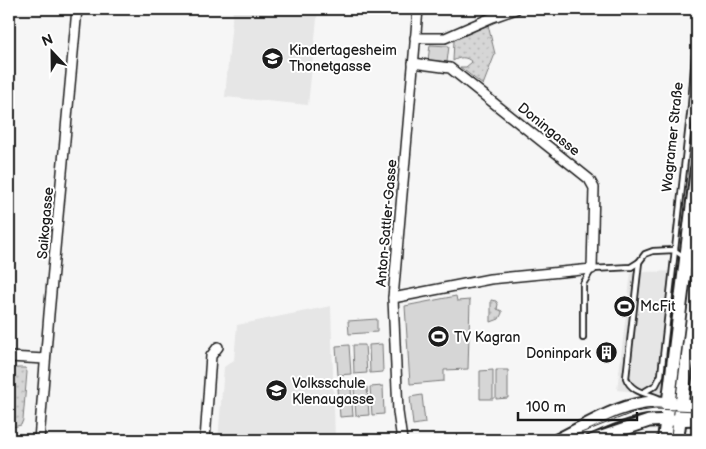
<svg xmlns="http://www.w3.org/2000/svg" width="706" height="449" font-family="'Balsamiq Sans',sans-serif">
<defs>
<pattern id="grass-dots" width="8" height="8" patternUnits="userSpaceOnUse" patternTransform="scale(1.25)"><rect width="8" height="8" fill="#d6d6d6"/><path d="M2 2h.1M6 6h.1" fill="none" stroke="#b7b7b7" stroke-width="1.8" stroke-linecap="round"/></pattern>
</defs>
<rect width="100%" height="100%" fill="#f6f6f6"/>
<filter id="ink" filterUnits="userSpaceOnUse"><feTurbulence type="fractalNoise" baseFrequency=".02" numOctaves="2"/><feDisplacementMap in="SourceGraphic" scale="10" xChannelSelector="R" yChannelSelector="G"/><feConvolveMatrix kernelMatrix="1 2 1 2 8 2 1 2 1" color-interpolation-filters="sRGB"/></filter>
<g filter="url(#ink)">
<!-- built -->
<g fill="#e6e6e6">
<polygon points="233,9 318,9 308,105 225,97"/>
<polygon points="697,271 697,398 617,390 631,272"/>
<polygon points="331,306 335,440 218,440 224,367 234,360 237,325"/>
</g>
<!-- grass -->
<g fill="url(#grass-dots)" stroke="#797979">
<path d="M488,25l7,29 -12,31 -23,-18h6l6,-5c-6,-6 -13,-5 -19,-1l1,-21z"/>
<polygon points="697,76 697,119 682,235 680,235"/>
<polygon points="679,276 666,383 663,382 676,277"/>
<polygon points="491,300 496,301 498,304 497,309 502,311 502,313 499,319 491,322"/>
<polygon points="9,368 25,368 27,372 23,420 21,425 9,428"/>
</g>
<!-- pitch -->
<g fill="#d6d6d6" stroke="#797979">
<polygon points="430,45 449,46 447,62 428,60"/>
<polygon points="456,296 457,301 470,300 468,369 444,370 444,381 410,384 405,306"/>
<polygon points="377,319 377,332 349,334 348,321"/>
<polygon points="382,344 383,372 370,373 369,345"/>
<polygon points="349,345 351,374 338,375 336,346"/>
<polygon points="353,345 365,345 367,373 354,374"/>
<polygon points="493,370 493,399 480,399 480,371"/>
<polygon points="496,370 508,370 508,398 496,399"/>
<polygon points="383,386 384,414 372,415 370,387"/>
<polygon points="367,387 369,415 356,416 354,388"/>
<polygon points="338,388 351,388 353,416 340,417"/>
<polygon points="422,395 425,423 413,425 410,397"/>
</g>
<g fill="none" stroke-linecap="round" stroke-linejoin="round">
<defs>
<g id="service">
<path d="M639,262l-13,116c5,14 20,15 32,20"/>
<polyline points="583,338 583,284 592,269 631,267 639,262 645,254 653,251 674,250 684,257"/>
<polyline points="644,392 656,385 661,375 691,106 697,27"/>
<polyline points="681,412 697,413"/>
<path d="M569,440c31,-12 63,-31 97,-29"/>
</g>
<g id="minor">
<polyline points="415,38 445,38 493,17 516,9"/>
<polyline points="393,298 490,279 592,269 594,188 589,179 450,68 413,63"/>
<polyline points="9,357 45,359"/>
<polyline points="39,440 49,314 77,9"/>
<polyline points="205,440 211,356 218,347"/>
<polyline points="402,440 398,412 393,298 418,9"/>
</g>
<polyline id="tertiary" points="687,259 697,260"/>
<g id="secondary">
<path d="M557,440c31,-15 62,-37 98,-38 14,-1 28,4 42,4"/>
<polyline points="593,440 649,421 697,419"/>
</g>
<g id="primary">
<polyline points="664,440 697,169"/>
<polyline points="677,440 697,285"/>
</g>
</defs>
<!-- service casing -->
<use href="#service" stroke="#1c1c1c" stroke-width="8"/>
<!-- minor casing -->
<use href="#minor" stroke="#1c1c1c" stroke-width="12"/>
<!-- tertiary casing -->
<use href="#tertiary" stroke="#1c1c1c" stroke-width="14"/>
<!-- secondary casing -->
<use href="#secondary" stroke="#1c1c1c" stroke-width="15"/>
<!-- primary casing -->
<use href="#primary" stroke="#1c1c1c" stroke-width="16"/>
<!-- service -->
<use href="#service" stroke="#fff" stroke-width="4.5"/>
<!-- minor -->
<use href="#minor" stroke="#fff" stroke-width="9"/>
<!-- tertiary -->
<use href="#tertiary" stroke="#fff" stroke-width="10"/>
<!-- secondary -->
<use href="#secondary" stroke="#fff" stroke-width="11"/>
<!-- primary -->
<use href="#primary" stroke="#fff" stroke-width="12"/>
<!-- tram -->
<polyline stroke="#1c1c1c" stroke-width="1" points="563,440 635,412 655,409 697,411"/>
</g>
</g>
<!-- icons -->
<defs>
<symbol id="school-disc" viewBox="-11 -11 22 22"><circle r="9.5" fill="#1c1c1c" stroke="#fff"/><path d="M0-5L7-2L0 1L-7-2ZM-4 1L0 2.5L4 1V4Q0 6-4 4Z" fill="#fff"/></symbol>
<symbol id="stadium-disc" viewBox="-11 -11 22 22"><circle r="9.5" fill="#1c1c1c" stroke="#fff"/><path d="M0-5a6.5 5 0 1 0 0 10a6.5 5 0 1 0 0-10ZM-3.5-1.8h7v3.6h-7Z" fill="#fff"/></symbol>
<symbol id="building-disc" viewBox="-11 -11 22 22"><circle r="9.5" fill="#1c1c1c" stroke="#fff"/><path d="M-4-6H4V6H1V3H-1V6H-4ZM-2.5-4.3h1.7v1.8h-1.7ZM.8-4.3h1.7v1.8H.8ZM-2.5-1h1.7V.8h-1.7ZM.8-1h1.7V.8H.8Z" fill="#fff"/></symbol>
</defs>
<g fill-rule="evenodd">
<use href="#school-disc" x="260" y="46" width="25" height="25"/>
<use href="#stadium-disc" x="612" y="294" width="25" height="25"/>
<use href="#stadium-disc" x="426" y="324" width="25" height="25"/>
<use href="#building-disc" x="594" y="340" width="25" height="25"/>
<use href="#school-disc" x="264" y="378" width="25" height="25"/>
</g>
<g text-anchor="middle" stroke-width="4" stroke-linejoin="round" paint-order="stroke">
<!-- poi labels -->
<g font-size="14" fill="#1c1c1c" stroke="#fff" text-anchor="start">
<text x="289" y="55">Kindertagesheim<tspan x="289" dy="16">Thonetgasse</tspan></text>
<text x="640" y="311">McFit</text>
<text x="454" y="342">TV Kagran</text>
<text x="591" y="358" text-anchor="end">Doninpark</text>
<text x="292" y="388">Volksschule<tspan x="292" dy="16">Klenaugasse</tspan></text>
</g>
<!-- street labels -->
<g font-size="14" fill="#1c1c1c" stroke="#fff">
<text transform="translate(549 129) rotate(39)" y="5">Doningasse</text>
<text transform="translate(672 137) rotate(-84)" y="5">Wagramer Straße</text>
<text transform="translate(45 223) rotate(-85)" y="5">Saikogasse</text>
<text transform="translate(386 223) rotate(-85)" y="5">Anton-Sattler-Gasse</text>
</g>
</g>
<!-- margin -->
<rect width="706" height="449" fill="none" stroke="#fff" stroke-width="30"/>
<rect x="15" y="15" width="676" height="419" fill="none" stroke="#1c1c1c" stroke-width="2" filter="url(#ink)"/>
<!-- north arrow -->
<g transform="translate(52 52) rotate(338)" stroke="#ffffff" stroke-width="4" paint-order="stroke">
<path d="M0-4L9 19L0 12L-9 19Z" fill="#1c1c1c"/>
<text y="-8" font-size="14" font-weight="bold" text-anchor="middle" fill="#1c1c1c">N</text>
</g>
<!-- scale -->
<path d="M518 412v8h119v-8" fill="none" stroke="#1c1c1c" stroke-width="2.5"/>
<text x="526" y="412" font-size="15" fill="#1c1c1c" stroke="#ffffff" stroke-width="4" paint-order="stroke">100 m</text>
</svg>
